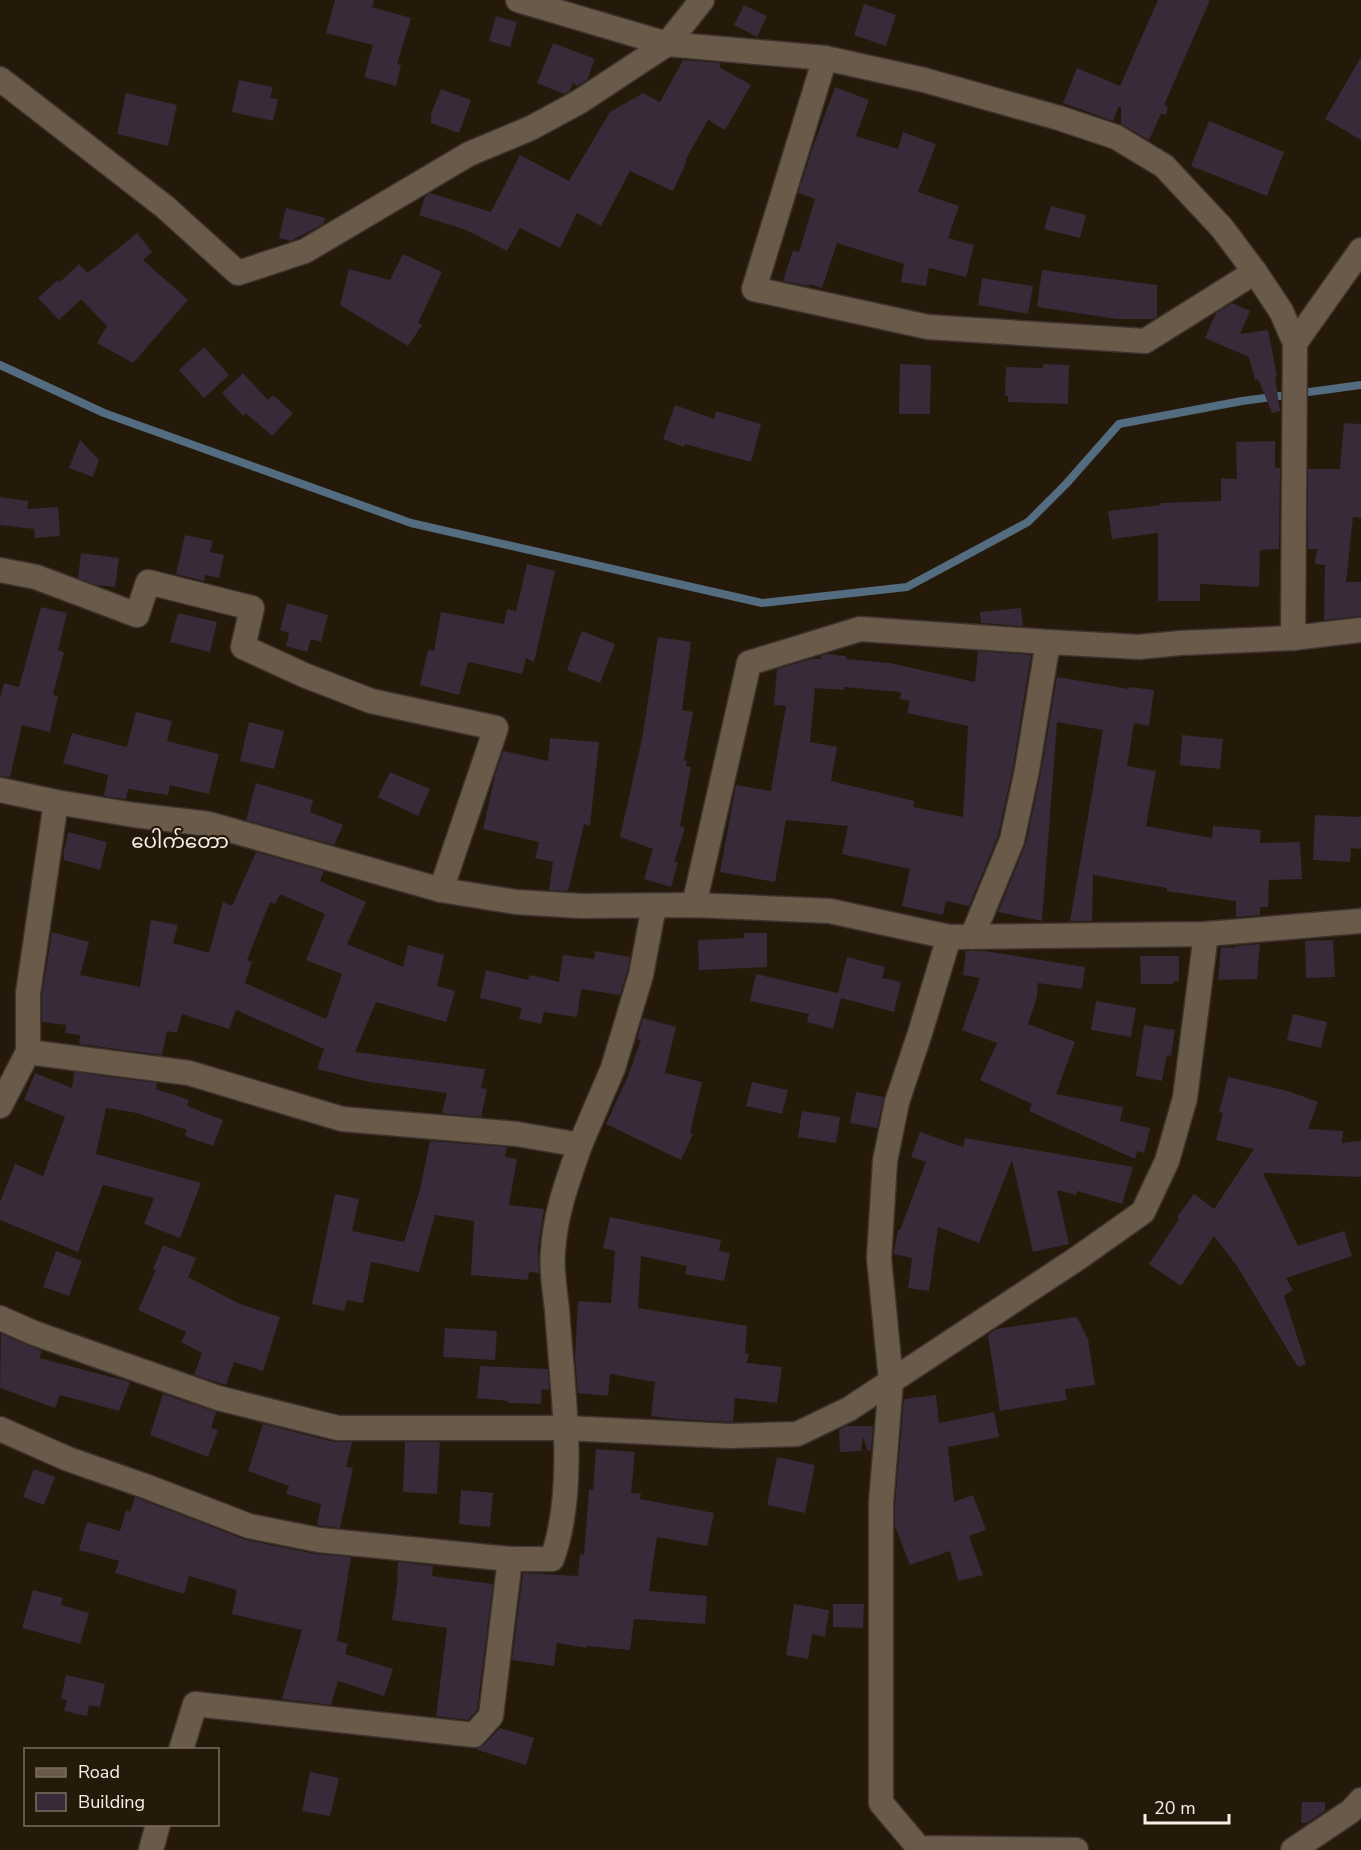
<svg xmlns="http://www.w3.org/2000/svg" width="1361" height="1850" font-family="'Nunito Sans','Noto Sans Myanmar',sans-serif">
<rect width="100%" height="100%" fill="#25190a"/>
<g fill="none" stroke-linecap="round" stroke-linejoin="round">
<!-- stream -->
<polyline stroke="#536c7f" stroke-width="8" points="0,365 104,413 411,523 762,603 907,587 1028,522 1066,484 1119,424 1242,401 1361,385"/>
</g>
<!-- building -->
<g fill="#382a38" fill-rule="evenodd">
<polygon points="335,0 374,0 372,7 411,18 397,64 401,65 396,86 364,77 373,45 326,33"/>
<polygon points="1158,0 1210,0 1164,105 1168,107 1166,114 1161,114 1149,140 1121,124 1121,107 1118,107 1113,121 1063,103 1077,68 1120,86"/>
<polygon points="864,4 896,15 886,46 854,35"/>
<polygon points="744,5 767,16 757,37 734,25"/>
<polygon points="496,16 517,22 510,47 489,41"/>
<polygon points="553,43 595,59 587,80 577,86 573,83 570,91 564,94 537,83"/>
<polygon points="1361,57 1361,140 1325,119"/>
<polygon points="683,60 721,63 719,67 751,85 725,130 708,120 685,161 687,161 673,191 630,171 601,226 577,213 560,248 520,228 507,251 466,230 419,215 425,197 430,193 491,212 520,155 569,181 610,112 643,93 660,102"/>
<polygon points="239,80 273,87 270,98 278,99 273,121 232,112"/>
<polygon points="835,87 869,100 856,136 898,149 903,132 936,144 918,192 959,206 948,238 974,245 966,277 929,268 926,286 901,282 904,264 837,243 822,288 810,284 809,286 783,281 793,250 799,252 815,199 798,193 813,147"/>
<polygon points="441,89 471,100 459,133 431,123 431,114"/>
<polygon points="126,93 177,105 168,146 117,134"/>
<polygon points="1209,121 1284,152 1267,196 1191,166"/>
<polygon points="1051,206 1086,215 1080,238 1044,229"/>
<polygon points="286,208 325,218 323,224 291,241 279,238"/>
<polygon points="137,233 152,252 143,260 188,300 133,363 97,343 107,326 81,299 59,320 38,298 58,280 60,282 79,264 88,273"/>
<polygon points="403,254 442,272 418,323 422,325 408,346 340,305 349,269 390,280"/>
<polygon points="1042,270 1157,285 1157,317 1153,319 1117,319 1037,307"/>
<polygon points="982,278 1033,286 1028,314 978,305"/>
<polygon points="1232,303 1250,311 1240,334 1268,330 1277,376 1275,377 1280,411 1272,413 1258,379 1255,380 1249,357 1205,338 1216,313"/>
<polygon points="204,347 229,375 204,398 179,370"/>
<polygon points="900,364 931,365 930,414 899,414"/>
<polygon points="1043,364 1069,365 1068,404 1008,402 1008,396 1005,396 1006,367 1043,368"/>
<polygon points="243,373 268,400 273,395 293,413 272,436 246,413 243,416 222,393"/>
<polygon points="675,405 714,419 716,411 761,424 751,462 685,444 684,447 663,439"/>
<polygon points="1344,423 1361,424 1361,518 1353,517 1346,582 1361,582 1361,616 1324,620 1325,565 1315,564 1317,549 1308,549 1308,469 1340,469"/>
<polygon points="80,440 99,460 93,477 69,468"/>
<polygon points="1275,441 1275,468 1280,468 1279,549 1260,550 1259,587 1200,584 1200,601 1158,601 1158,533 1112,539 1108,511 1161,505 1161,503 1221,501 1221,478 1237,479 1236,442"/>
<polygon points="0,497 28,501 27,509 58,507 60,536 35,538 34,529 0,525"/>
<polygon points="185,535 213,541 210,552 224,555 219,578 205,575 204,581 176,574"/>
<polygon points="81,553 119,558 115,587 96,585 78,578"/>
<polygon points="527,564 555,571 534,662 526,658 522,674 468,662 459,695 420,685 428,650 434,651 441,612 504,624 507,609 516,611"/>
<polygon points="287,603 328,615 321,642 311,639 307,652 286,646 289,633 280,630"/>
<polygon points="41,607 67,613 58,650 64,652 53,695 58,696 50,732 22,725 10,777 0,776 0,699 4,683 19,687"/>
<polygon points="1021,608 1023,626 981,623 980,612"/>
<polygon points="178,613 217,622 210,652 170,642"/>
<polygon points="582,631 615,644 600,683 567,670"/>
<polygon points="658,637 691,642 682,710 693,712 684,760 687,761 686,766 691,767 680,826 685,828 674,862 678,863 671,887 644,879 653,849 620,837 642,739"/>
<path d="M978,651l53,4 -18,112 -15,69 -29,70 -23,-5 -3,14 -41,-9 8,-37 -68,-15 6,-28 -62,-6 -11,62 -55,-10 16,-87 35,6 15,-85 -12,-1 3,-36 35,-10h9v-3l6,-2 19,2v3l44,4 85,19zM844,687l57,5 -1,7 10,2 -3,12 61,13 -5,91 -50,-10 1,-6 -83,-20 6,-34 -27,-5 5,-54 29,2z"/>
<polygon points="1057,677 1129,689 1129,687 1154,690 1149,726 1134,723 1127,766 1156,771 1146,826 1212,838 1213,826 1261,830 1260,843 1300,842 1302,879 1269,880 1268,907 1260,907 1260,915 1236,917 1236,901 1166,891 1167,888 1093,875 1092,921 1070,921 1103,730 1057,722 1042,921 998,912 1026,843 1041,772"/>
<polygon points="136,712 172,721 167,741 219,754 209,794 170,785 168,795 128,789 126,799 104,796 108,775 63,763 72,733 127,747"/>
<polygon points="249,722 284,731 274,769 240,761"/>
<polygon points="1182,735 1223,739 1220,769 1180,765"/>
<polygon points="550,738 599,742 590,826 584,824 568,891 549,890 553,862 535,858 539,842 483,829 495,775 503,751 548,761"/>
<polygon points="390,772 430,789 418,816 378,797"/>
<polygon points="256,783 313,800 310,812 343,825 334,845 246,820"/>
<polygon points="1315,815 1361,817 1361,849 1351,848 1350,862 1313,860"/>
<polygon points="68,832 107,842 100,870 64,860 64,856 63,856"/>
<path d="M256,852l68,19 -4,10 46,21 -19,42 56,23 5,-22 36,10 -7,31 18,5 -9,31 -70,-20 -21,50 130,17 -4,19 6,1 -6,28 -39,-4 5,-20 -78,-11 -52,-13 7,-20 -88,-39 -7,19 -47,-15 -5,19 -10,-2 -5,24 -83,-11 1,-9 -15,-2 1,-8 -24,-3v-28l10,-62 37,10 -9,33 60,12 11,-67 27,5 -5,18 36,10 14,-51 9,4zM280,894l45,20 -19,46 36,14 -16,45 -81,-36 7,-21 -5,-2 23,-58 5,2z"/>
<polygon points="744,933 767,933 767,967 699,970 698,940 744,938"/>
<polygon points="1333,940 1335,977 1306,978 1305,941"/>
<polygon points="1260,944 1257,979 1218,980 1221,947 1235,948 1235,946"/>
<polygon points="595,951 630,957 627,972 620,995 581,989 577,1017 544,1012 541,1024 519,1019 522,1008 480,998 486,970 528,980 530,975 559,982 563,955 594,959"/>
<polygon points="966,951 985,951 1085,967 1082,989 1038,983 1037,997 1028,1024 1075,1042 1056,1094 1123,1107 1120,1121 1150,1128 1144,1153 1137,1151 1135,1159 1029,1111 1032,1104 980,1080 997,1043 962,1030 980,978 963,975"/>
<polygon points="1140,956 1179,956 1179,981 1174,981 1173,984 1141,984"/>
<polygon points="847,957 885,967 882,978 901,982 894,1012 841,998 833,1029 807,1022 809,1014 750,1001 756,974 838,993"/>
<polygon points="1096,1001 1136,1008 1131,1037 1091,1030"/>
<polygon points="1293,1014 1327,1022 1321,1048 1287,1040"/>
<polygon points="643,1018 676,1027 665,1073 702,1082 690,1133 693,1134 681,1160 606,1124 628,1076 641,1040 637,1039"/>
<polygon points="1144,1025 1175,1030 1171,1056 1167,1055 1162,1081 1136,1076"/>
<polygon points="74,1072 157,1083 156,1089 189,1100 187,1106 223,1120 213,1146 185,1136 187,1130 137,1113 106,1108 96,1154 201,1183 180,1238 144,1224 154,1198 103,1185 78,1252 0,1220 0,1202 15,1164 43,1176 65,1117 24,1100 35,1073 72,1088"/>
<polygon points="1228,1077 1288,1091 1318,1102 1308,1129 1343,1131 1342,1143 1361,1141 1361,1177 1263,1173 1298,1246 1344,1231 1352,1256 1286,1278 1293,1290 1284,1296 1306,1364 1298,1367 1237,1266 1214,1236 1181,1286 1149,1264 1179,1219 1177,1217 1194,1194 1214,1209 1254,1149 1216,1140 1223,1113 1219,1112"/>
<polygon points="752,1082 788,1090 782,1114 746,1106"/>
<polygon points="856,1092 884,1097 877,1128 850,1123"/>
<polygon points="802,1111 840,1117 836,1143 798,1137"/>
<polygon points="920,1132 963,1147 965,1138 1133,1167 1122,1204 1077,1191 1076,1195 1057,1190 1069,1244 1033,1252 1012,1160 979,1243 938,1227 929,1291 908,1288 912,1258 894,1254 894,1252 898,1230 900,1230 926,1162 911,1157"/>
<polygon points="430,1141 507,1147 505,1157 517,1159 509,1205 544,1209 538,1247 539,1273 529,1272 528,1280 471,1275 474,1221 435,1215 419,1272 371,1262 363,1303 347,1300 344,1311 312,1304 335,1194 359,1199 352,1231 404,1242 420,1189"/>
<polygon points="610,1217 721,1240 719,1251 730,1253 724,1281 685,1274 687,1266 641,1256 638,1308 747,1326 745,1354 749,1354 747,1363 782,1367 777,1403 735,1398 733,1422 676,1419 651,1416 655,1382 610,1374 608,1396 578,1393 575,1357 578,1301 611,1303 615,1251 603,1248"/>
<polygon points="163,1245 196,1258 188,1277 240,1304 280,1317 263,1371 234,1362 226,1385 194,1375 202,1353 181,1342 186,1332 138,1310 156,1270 153,1269"/>
<polygon points="56,1251 82,1261 69,1296 43,1287"/>
<polygon points="1077,1317 1088,1339 1095,1385 1065,1389 1067,1400 1000,1411 988,1335 996,1329"/>
<polygon points="445,1328 497,1331 495,1360 443,1357"/>
<polygon points="1,1334 42,1351 39,1358 130,1382 119,1411 60,1395 55,1408 0,1388"/>
<polygon points="480,1366 548,1369 549,1390 542,1389 541,1404 508,1403 508,1401 477,1398"/>
<polygon points="163,1394 216,1412 211,1428 218,1430 208,1457 150,1435"/>
<polygon points="936,1395 939,1423 994,1412 999,1437 948,1447 954,1502 973,1495 986,1530 969,1536 983,1575 958,1581 950,1551 910,1565 895,1526 895,1504 904,1399"/>
<polygon points="263,1424 335,1442 352,1442 346,1467 353,1468 340,1528 317,1525 321,1504 286,1494 289,1486 248,1471"/>
<polygon points="846,1426 873,1426 871,1450 868,1451 863,1437 861,1451 840,1452 839,1430"/>
<polygon points="405,1442 440,1442 437,1494 403,1492"/>
<polygon points="596,1449 635,1452 631,1493 641,1494 640,1499 714,1513 707,1546 657,1537 649,1591 707,1596 705,1624 634,1619 630,1650 587,1646 587,1648 557,1643 554,1666 512,1660 523,1573 578,1576 580,1554 584,1555 589,1490 593,1490"/>
<polygon points="777,1457 815,1465 805,1513 767,1505"/>
<polygon points="34,1469 55,1477 44,1505 23,1497"/>
<polygon points="461,1490 493,1493 490,1527 459,1524"/>
<polygon points="135,1497 246,1540 316,1554 351,1557 337,1641 348,1644 345,1654 393,1669 384,1696 338,1681 331,1705 282,1699 302,1630 232,1614 237,1590 189,1576 184,1594 115,1573 119,1561 79,1550 87,1522 120,1531 126,1510 130,1512"/>
<polygon points="398,1562 433,1566 432,1576 493,1584 477,1710 468,1720 436,1716 447,1628 392,1620 398,1579 397,1579"/>
<polygon points="33,1590 63,1598 61,1605 89,1613 80,1644 22,1628"/>
<polygon points="794,1604 829,1610 825,1637 812,1634 808,1659 786,1655"/>
<polygon points="833,1604 864,1604 863,1628 833,1627"/>
<polygon points="66,1675 105,1684 100,1707 89,1705 87,1716 64,1711 67,1700 61,1699"/>
<polygon points="500,1728 534,1738 526,1765 475,1749 484,1745"/>
<polygon points="310,1772 339,1778 330,1816 302,1811"/>
<polygon points="1302,1802 1325,1802 1325,1811 1307,1823 1301,1823"/>
</g>
<g fill="none" stroke-linecap="round" stroke-linejoin="round">
<defs>
<g id="minor">
<polyline points="518,0 667,44 825,58 924,80 1059,118 1116,137 1164,166 1222,228 1255,272 1281,311 1295,343 1293,638 1361,630"/>
<polyline points="825,58 754,289 928,327 1145,341 1255,272"/>
<polyline points="0,79 165,207 238,273 305,251 469,154 531,128 579,102 667,44 702,0"/>
<polyline points="1295,343 1361,250"/>
<polyline points="0,570 36,577 137,615 148,582 252,608 243,647 304,675 371,701 496,728 441,890"/>
<polyline points="0,790 56,802 134,815 209,824 441,890 516,902 581,906 694,905 830,911 949,937 1206,934 1361,921"/>
<polyline points="56,802 28,993 28,1052 189,1073 342,1119 517,1134 580,1145 613,1068 641,975 654,906"/>
<polyline points="694,905 749,663 860,629 1048,642"/>
<polyline points="949,937 920,1033 897,1102 885,1161 879,1258 891,1381 881,1503 881,1803 919,1848 1076,1850"/>
<polyline points="972,937 1012,840 1027,770 1048,642 1139,647 1180,643 1293,638"/>
<polyline points="0,1106 28,1052"/>
<polyline points="0,1318 34,1333 218,1398 338,1428 565,1428 729,1436 797,1434 849,1409 1078,1258 1143,1212 1167,1161 1185,1098 1206,934"/>
<path d="M0,1429l68,30 80,28 101,39 70,14 191,19h42c26,-72 10,-172 5,-249 -2,-19 -6,-40 -4,-59 2,-37 15,-71 27,-106"/>
<polyline points="181,1750 195,1704 474,1735 491,1716 510,1559"/>
<polyline points="151,1850 158,1824"/>
<polyline points="1293,1850 1351,1811 1361,1800"/>
</g>
</defs>
<!-- minor casing -->
<use href="#minor" stroke="#3d332e" stroke-width="27"/>
<!-- minor -->
<use href="#minor" stroke="#695a4a" stroke-width="24"/>
</g>
<g text-anchor="middle" stroke-width="4.5" stroke-linejoin="round" paint-order="stroke">
<!-- quarter labels -->
<g font-size="20" fill="#f8efe6" stroke="#25190a">
<text x="180" y="848">ပေါက်တော</text>
</g>
</g>
<!-- legend -->
<rect x="24" y="1748" width="195" height="78" fill="#25190a" stroke="#796f62" stroke-width="1.5"/>
<rect x="36" y="1768" width="30" height="9" fill="#695a4a" stroke="#796f62" stroke-width="1.5"/>
<text x="78" y="1778" font-size="18" fill="#f8efe6">Road</text>
<rect x="36" y="1793" width="30" height="18" fill="#382a38" stroke="#796f62" stroke-width="1.5"/>
<text x="78" y="1808" font-size="18" fill="#f8efe6">Building</text>
<!-- scale -->
<path d="M1145 1814v9h84v-9" fill="none" stroke="#f8efe6" stroke-width="3"/>
<text x="1154" y="1814" font-size="18" fill="#f8efe6" stroke="#25190a" stroke-width="4.5" paint-order="stroke">20 m</text>
</svg>
